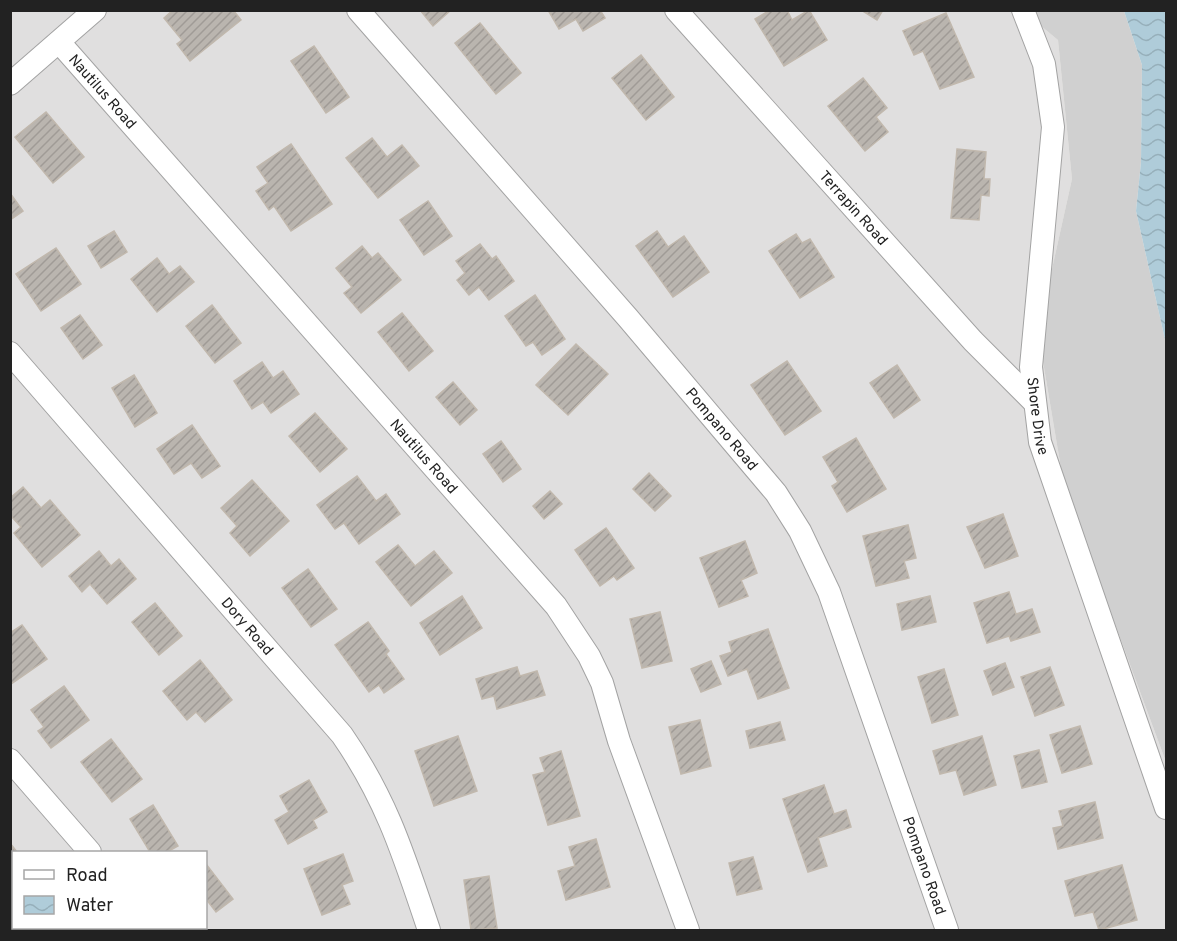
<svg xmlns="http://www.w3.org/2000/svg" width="1177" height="941" font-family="Overpass,sans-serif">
<defs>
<pattern id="water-waves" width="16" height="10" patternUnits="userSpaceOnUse" patternTransform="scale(1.5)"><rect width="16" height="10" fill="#afccd9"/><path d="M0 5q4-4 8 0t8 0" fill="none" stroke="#96afba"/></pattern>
<pattern id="building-hatch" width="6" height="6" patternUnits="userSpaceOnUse" patternTransform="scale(1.5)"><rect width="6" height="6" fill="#bab5af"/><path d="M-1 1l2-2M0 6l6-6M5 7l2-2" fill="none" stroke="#a09b96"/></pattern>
</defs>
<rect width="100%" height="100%" fill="#f1efea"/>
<!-- residential -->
<path fill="#e0dfdf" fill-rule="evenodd" d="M10,11h1013l35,29 14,139 -34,153 26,154 102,276v168h-1155zM14,852h192v76h-192z"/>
<!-- religious -->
<polygon fill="#d0d0d0" points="1023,11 1124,11 1142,65 1141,162 1136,211 1166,344 1166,762 1064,486 1038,332 1072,179 1058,40"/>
<!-- water -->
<polygon fill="url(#water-waves)" points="1124,11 1166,11 1166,344 1136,211 1141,162 1142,65"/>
<!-- building -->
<g fill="url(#building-hatch)" stroke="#c1b8ad" stroke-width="1.5">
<polygon points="173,10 233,10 241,20 190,61 177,44 182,40 164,18"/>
<polygon points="420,10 451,10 433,26"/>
<polygon points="548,10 600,10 605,18 583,31 576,19 559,29"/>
<polygon points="770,10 787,10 792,20 809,10 827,40 784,66 755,19"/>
<polygon points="861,10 883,10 877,20"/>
<polygon points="946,13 974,77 940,89 923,51 914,55 903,31"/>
<polygon points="480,23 521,73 496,94 455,43"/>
<polygon points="314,46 349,97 326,113 291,61"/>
<polygon points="641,55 674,97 646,120 612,78"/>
<polygon points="863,78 887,108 876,117 888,132 865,151 828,106"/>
<polygon points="46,112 84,157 53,183 15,137"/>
<polygon points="372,138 387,157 402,145 419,166 378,198 346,158"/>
<polygon points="291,144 332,204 291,231 274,206 269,210 256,191 268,183 257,167"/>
<polygon points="957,149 986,152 984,179 990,179 989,196 981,195 979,220 951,218"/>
<polygon points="10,193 23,211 10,220"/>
<polygon points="428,201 452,236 424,255 400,220"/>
<polygon points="114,231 127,252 101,268 88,246"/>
<polygon points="657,231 668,247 684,236 709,272 673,297 636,246"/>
<polygon points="796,234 802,243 810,239 834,277 800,298 769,251"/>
<polygon points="480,244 492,259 496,256 514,281 489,300 479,287 469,295 457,280 465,273 456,261"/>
<polygon points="362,246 372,258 378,253 401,280 361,313 344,293 352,287 336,268"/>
<polygon points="56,248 81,284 41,311 16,274"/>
<polygon points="157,258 169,274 180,266 194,282 157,312 131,279"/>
<polygon points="535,295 565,339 542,355 533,342 526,346 505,316"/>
<polygon points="212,305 241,343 215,363 186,326"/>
<polygon points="402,313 433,351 409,371 378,332"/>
<polygon points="80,315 102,345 83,359 61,328"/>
<polygon points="576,344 608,374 568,415 536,385"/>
<polygon points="787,361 821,411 785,435 751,385"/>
<polygon points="262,362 273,378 283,371 299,394 271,413 263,402 252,409 234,381"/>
<polygon points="897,365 920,400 894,418 870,383"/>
<polygon points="134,375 157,413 135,427 112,388"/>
<polygon points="453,382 477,410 460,425 436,397"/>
<polygon points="315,413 347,449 320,472 289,436"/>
<polygon points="192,425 220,466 202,478 191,463 174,474 157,449"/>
<polygon points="856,438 886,489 847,512 832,486 838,482 823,457"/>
<polygon points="501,441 521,469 503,482 483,454"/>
<polygon points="649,473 671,496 655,511 633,489"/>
<polygon points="357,476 376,501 386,494 400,514 359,544 344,523 335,529 317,505"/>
<polygon points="252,480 289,521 250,556 230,533 237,526 221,508"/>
<polygon points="23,487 41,508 50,500 80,535 42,567 14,533 21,527 10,515 10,498"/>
<polygon points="550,491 562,504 544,519 533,506"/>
<polygon points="1003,514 1018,556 985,568 967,527"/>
<polygon points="908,525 916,558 904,561 909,578 876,586 863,536"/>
<polygon points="606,528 634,568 617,580 614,576 600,586 575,550"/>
<polygon points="745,541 757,573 741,580 748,596 719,607 700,558"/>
<polygon points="398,545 415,566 434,551 452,573 411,606 376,562"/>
<polygon points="99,551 111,566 119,559 136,579 107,604 90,584 82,592 69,576"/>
<polygon points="308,569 337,609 311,627 282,588"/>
<polygon points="1009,592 1016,614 1032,609 1040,632 1011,641 1009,636 987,643 974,603"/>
<polygon points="462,596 482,628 440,655 420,623"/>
<polygon points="930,596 936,622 902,630 897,604"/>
<polygon points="155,603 182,636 159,655 132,622"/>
<polygon points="660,612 672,661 642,668 630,619"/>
<polygon points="368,622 389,651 386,654 404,679 384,693 379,685 369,692 335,645"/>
<polygon points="22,625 47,659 11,684 10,633"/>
<polygon points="768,629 789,688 758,699 747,669 728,676 720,656 732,652 729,642"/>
<polygon points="200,660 232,700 205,722 196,712 187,720 163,691"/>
<polygon points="711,661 721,684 701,692 691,669"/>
<polygon points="1005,663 1014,687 993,695 984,671"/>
<polygon points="517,667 520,676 537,671 545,695 497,709 494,696 482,699 476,679"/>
<polygon points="1050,667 1064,705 1035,716 1021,677"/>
<polygon points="944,669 958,715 932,723 918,677"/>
<polygon points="64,686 89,720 51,748 38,731 44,727 31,710"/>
<polygon points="700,720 711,766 681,774 669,727"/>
<polygon points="780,722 785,740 750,748 746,731"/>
<polygon points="1080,726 1092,764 1062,773 1050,735"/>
<polygon points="458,736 477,791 434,806 415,751"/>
<polygon points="982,736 996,785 964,795 956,770 940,774 933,751"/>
<polygon points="111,739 142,779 112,802 81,762"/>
<polygon points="1039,750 1047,782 1022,788 1014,756"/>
<polygon points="561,751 580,816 548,825 533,775 545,772 540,758"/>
<polygon points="309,780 327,812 313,820 317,828 288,844 275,820 289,812 280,796"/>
<polygon points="824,785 834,814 846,810 851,827 818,838 827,866 808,872 783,799"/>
<polygon points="1095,802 1103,838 1058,849 1053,828 1063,826 1059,811"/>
<polygon points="153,805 178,846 167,852 150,852 130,819"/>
<polygon points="596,839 610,887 566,900 558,871 575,866 569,847"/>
<polygon points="10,843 17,852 14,852 14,902 10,904"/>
<polygon points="343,854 353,881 342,885 350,904 322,915 304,869"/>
<polygon points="753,857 762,889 737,895 729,863"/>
<polygon points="206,864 233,899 216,912 206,899"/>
<polygon points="1122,865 1137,920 1099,930 1093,912 1075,916 1065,881"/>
<polygon points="489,876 497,928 471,930 464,880"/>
</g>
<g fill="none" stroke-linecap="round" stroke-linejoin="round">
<defs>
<g id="minor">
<path id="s1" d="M358,10l270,308 148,175 24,38 29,61 118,338"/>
<path id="s2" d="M676,10l297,331 61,61"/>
<path id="s3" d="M1023,10l21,54 9,63 -22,240 9,75 126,366"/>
<path id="s4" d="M59,42l497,564 33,50 13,27 17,58 69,189"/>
<polyline points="10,84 95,10"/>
<path id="s5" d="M10,353l332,382c45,65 62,121 87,195"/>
<polyline points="10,760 90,852"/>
<polyline points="156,928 159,930"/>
</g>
</defs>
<!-- minor casing -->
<use href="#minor" stroke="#a3a3a3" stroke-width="24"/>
<!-- minor -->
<use href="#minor" stroke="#fff" stroke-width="22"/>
</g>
<g text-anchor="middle" stroke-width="4.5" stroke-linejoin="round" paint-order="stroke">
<!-- street labels -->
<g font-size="15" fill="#222" stroke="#fff">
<text dy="5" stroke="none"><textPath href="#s4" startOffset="66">Nautilus Road</textPath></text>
<text dy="5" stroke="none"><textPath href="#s2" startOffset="266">Terrapin Road</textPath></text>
<text dy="5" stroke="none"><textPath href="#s3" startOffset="412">Shore Drive</textPath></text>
<text dy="5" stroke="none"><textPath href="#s1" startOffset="555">Pompano Road</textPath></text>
<text dy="5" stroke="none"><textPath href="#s4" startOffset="552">Nautilus Road</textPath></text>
<text dy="5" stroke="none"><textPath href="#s5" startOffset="362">Dory Road</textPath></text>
<text dy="5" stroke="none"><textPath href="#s1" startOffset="1041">Pompano Road</textPath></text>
</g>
</g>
<!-- border -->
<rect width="1177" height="941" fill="none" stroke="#222222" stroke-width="24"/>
<!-- legend -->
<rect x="12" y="851" width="195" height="78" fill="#ffffff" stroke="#a7a7a7" stroke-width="1.5"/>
<rect x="24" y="870" width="30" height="9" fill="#ffffff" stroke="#a7a7a7" stroke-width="1.5"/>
<text x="66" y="881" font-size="18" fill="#222222">Road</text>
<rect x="24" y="896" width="30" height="18" fill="url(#water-waves)" stroke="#a7a7a7" stroke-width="1.5"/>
<text x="66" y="911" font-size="18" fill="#222222">Water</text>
</svg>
